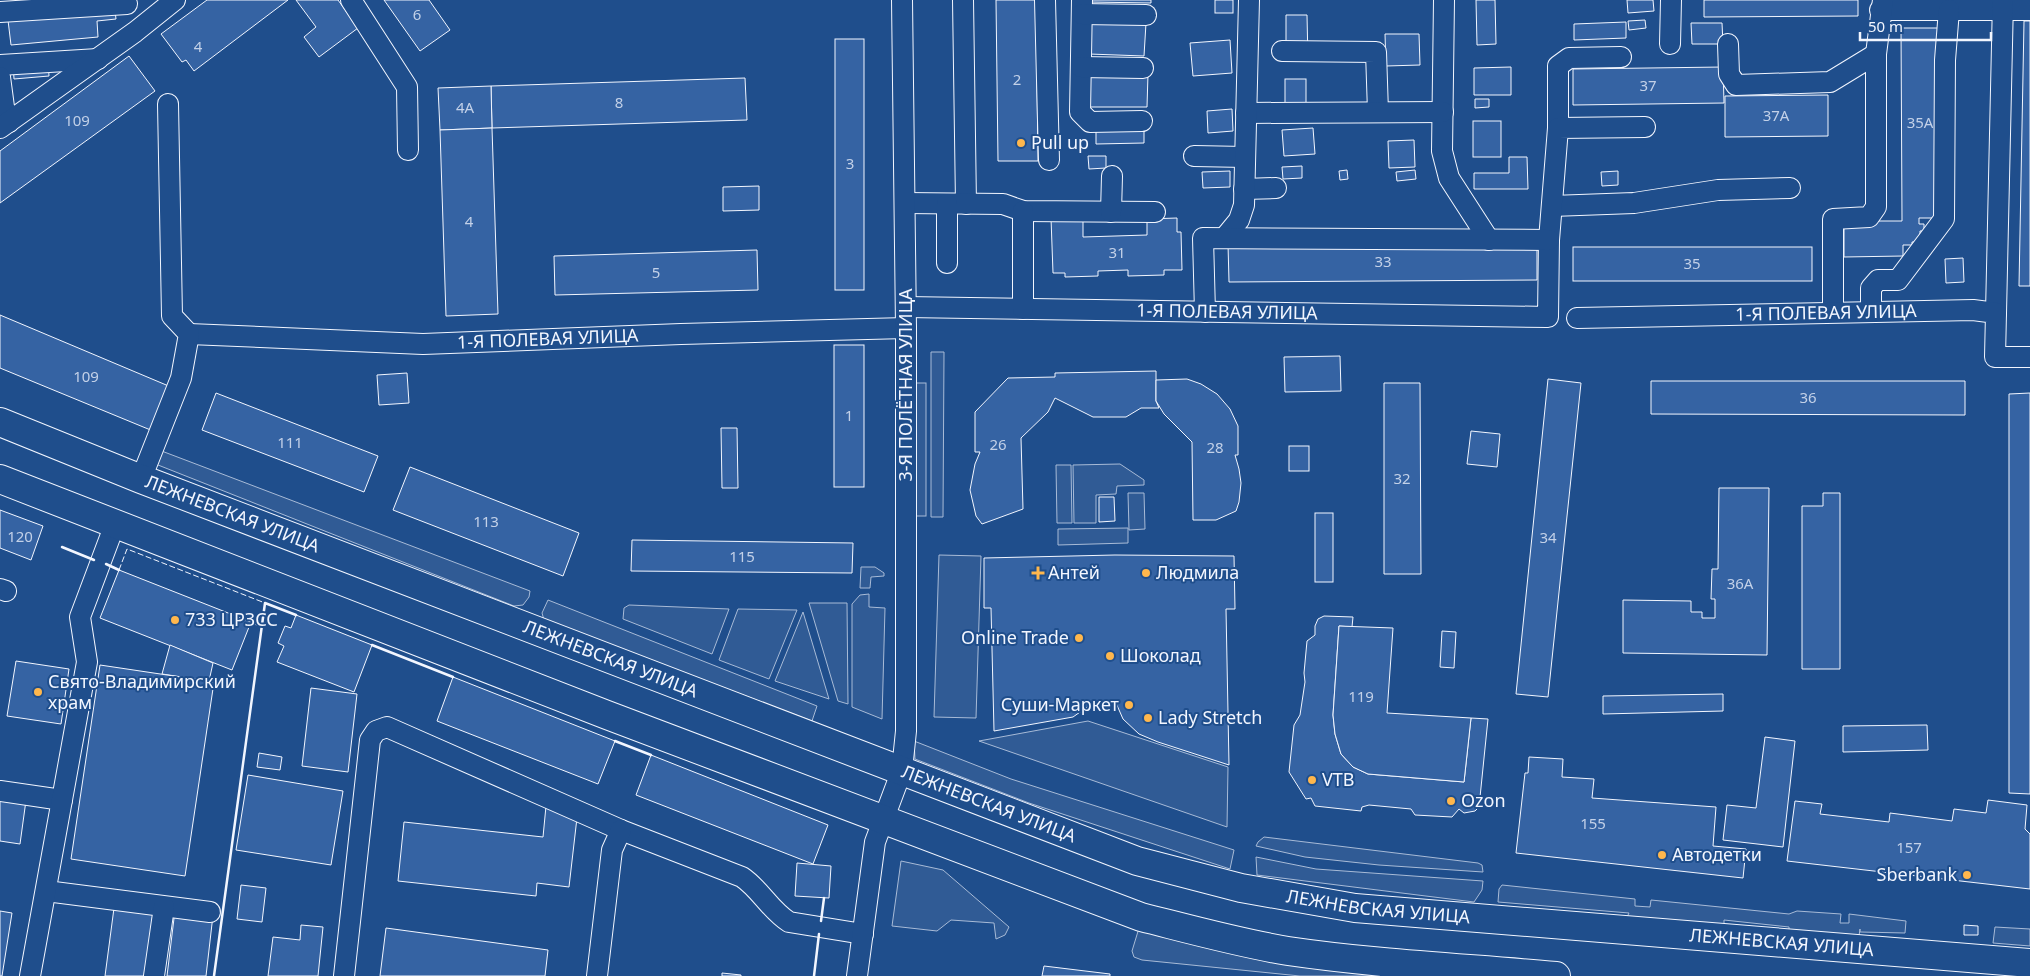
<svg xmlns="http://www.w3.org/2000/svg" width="2030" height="976" font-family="'Noto Sans',sans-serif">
<rect width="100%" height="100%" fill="#1f4e8c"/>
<!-- built -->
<g fill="#305b95" stroke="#a8bbd7">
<polygon points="931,352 944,352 943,517 931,517"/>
<rect x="913" y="383" width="13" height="133"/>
<polygon points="159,450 530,591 529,597 523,605 514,606 153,463"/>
<polygon points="1120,464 1144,480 1144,485 1117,486 1116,494 1096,495 1096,523 1074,523 1073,465"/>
<polygon points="1056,465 1071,465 1072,523 1057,523"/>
<polygon points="1128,493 1144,493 1145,529 1129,530"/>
<polygon points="1128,528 1128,543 1058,545 1058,529"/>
<polygon points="939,555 981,556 976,718 934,717"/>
<polygon points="861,567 875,567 884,573 884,576 871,577 870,588 860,588"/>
<polygon points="869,594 869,607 885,608 882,719 852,707 852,604 860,595"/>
<polygon points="548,600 817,706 812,721 544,620 542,613"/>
<polygon points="809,603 847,603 848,704 838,701"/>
<polygon points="629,605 729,609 712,654 623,619 624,608"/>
<polygon points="738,609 797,610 769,679 719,660"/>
<polygon points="803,612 829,699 775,681"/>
<polygon points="1088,721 1228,767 1227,827 979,741"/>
<polygon points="914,741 1011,779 1234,850 1230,869 1029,803 915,759"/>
<polygon points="1264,837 1478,863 1482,865 1483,872 1379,865 1305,857 1256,846 1258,842"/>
<polygon points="1256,857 1316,869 1483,881 1482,890 1474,902 1257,875"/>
<polygon points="901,861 943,870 1009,927 1005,935 996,939 994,923 951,920 937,931 892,926"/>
<polygon points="1502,885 1635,899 1635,906 1650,907 1651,900 1789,914 1797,911 1841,914 1840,923 1849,923 1849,914 1906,921 1905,933 1860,932 1860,929 1859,936 1789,930 1789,927 1724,920 1724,925 1627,917 1629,913 1498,902 1499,889"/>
<polygon points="1995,927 2030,929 2030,946 1993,943"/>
<polygon points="1139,928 1437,976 1300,976 1142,960 1134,957 1132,951"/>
</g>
<!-- building -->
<g fill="#3563a3" stroke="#f2f6ff">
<polygon points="207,0 288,0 194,71 186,60 182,62 161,34"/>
<polygon points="296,0 338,0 358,28 319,57 304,37 316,27"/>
<polygon points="384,0 429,0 450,30 420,51"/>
<polygon points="996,0 1036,0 1038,161 998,161"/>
<polygon points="1088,0 1151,0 1151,3 1088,2"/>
<rect x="1215" y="0" width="18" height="13"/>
<polygon points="1476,0 1495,0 1496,44 1477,45"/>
<polygon points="1627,0 1653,0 1654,11 1628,13"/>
<polygon points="1704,0 1858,0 1858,16 1704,17"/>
<polygon points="114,2 116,19 97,21 98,37 11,45 7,12"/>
<polygon points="1286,15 1307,15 1308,61 1286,61"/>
<polygon points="1645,20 1646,28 1629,30 1628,21"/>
<polygon points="1090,21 1146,23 1144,56 1089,54"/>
<polygon points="2024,21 2030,21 2030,286 2019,286"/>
<polygon points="1626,22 1626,38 1574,40 1574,24"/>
<polygon points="1691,23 1722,23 1723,44 1692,44"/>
<polygon points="1901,28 1938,28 1939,218 1919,218 1919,224 1924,224 1924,231 1920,231 1920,242 1912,242 1912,245 1903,245 1903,256 1844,257 1844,221 1902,221"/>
<polygon points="1385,34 1419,34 1420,65 1386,66"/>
<rect x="835" y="39" width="29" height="251"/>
<polygon points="1230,40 1232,73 1193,76 1190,43"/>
<polygon points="129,56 155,91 0,203 0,151"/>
<polygon points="48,60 49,76 14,79 13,63"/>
<polygon points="1511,67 1511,95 1474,95 1474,68"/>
<polygon points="1723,67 1724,103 1573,105 1573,69"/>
<polygon points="1088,74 1148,74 1147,107 1087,107"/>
<polygon points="745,78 747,120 492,128 491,86"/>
<rect x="1285" y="79" width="21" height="31"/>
<polygon points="491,86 492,128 440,130 438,88"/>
<polygon points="1828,95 1828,136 1725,137 1725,96"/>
<polygon points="1475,99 1489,99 1489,107 1475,108"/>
<polygon points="1232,109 1233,131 1208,133 1207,111"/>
<rect x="1473" y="121" width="28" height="36"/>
<polygon points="492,128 498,314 446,316 440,130"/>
<polygon points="1144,128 1144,143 1096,144 1096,129"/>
<polygon points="1313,128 1315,154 1284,156 1282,130"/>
<polygon points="1414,140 1415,167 1389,168 1388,141"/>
<polygon points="1088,156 1106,156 1106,168 1089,169"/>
<polygon points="1509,157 1527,157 1528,189 1474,189 1474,173 1509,173"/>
<polygon points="1302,166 1302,178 1283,179 1282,167"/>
<polygon points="1347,170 1348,179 1340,180 1339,171"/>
<polygon points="1415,170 1416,179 1397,181 1396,172"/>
<polygon points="1230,171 1230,187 1203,188 1202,172"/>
<polygon points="1618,171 1618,185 1602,186 1601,172"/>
<polygon points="759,186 759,210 723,211 723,187"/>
<polygon points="1083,217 1083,237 1147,235 1147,219 1177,218 1177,232 1181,232 1182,270 1164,270 1164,275 1128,276 1128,270 1098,271 1098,276 1065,277 1065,273 1053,273 1051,218"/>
<polygon points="1537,242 1537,280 1229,282 1228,244"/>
<rect x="1573" y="247" width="239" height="34"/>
<polygon points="757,250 758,290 555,295 554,256"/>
<polygon points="1963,258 1964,282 1946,283 1945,259"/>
<polygon points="0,315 171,387 153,431 0,368"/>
<rect x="834" y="345" width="30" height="142"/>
<polygon points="1340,356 1341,391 1285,392 1284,357"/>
<polygon points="1156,371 1156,401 1159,408 1141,408 1126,417 1093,417 1055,398 1048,412 1021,438 1023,509 982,524 976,516 970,490 975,464 980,452 975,452 975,412 1008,378 1055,377 1055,373"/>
<polygon points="407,373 409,403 379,405 377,375"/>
<polygon points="1187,379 1201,384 1217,394 1230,409 1238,426 1238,455 1235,455 1239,469 1241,483 1239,502 1236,511 1216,520 1193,520 1192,442 1164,414 1156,401 1156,380"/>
<polygon points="1548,379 1581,383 1548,697 1516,694"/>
<polygon points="1651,381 1965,381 1965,415 1651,414"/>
<polygon points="1384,383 1420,383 1421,574 1384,574"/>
<polygon points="216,393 378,456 364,492 202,430"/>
<polygon points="2030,393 2030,794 2009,793 2009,394"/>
<polygon points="721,428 737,428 738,488 722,488"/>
<polygon points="1471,431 1500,434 1497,467 1467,464"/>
<rect x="1289" y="446" width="20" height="25"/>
<polygon points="410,467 579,533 563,576 393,510"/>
<polygon points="1719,488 1769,488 1767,655 1623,653 1623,600 1691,601 1691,612 1702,612 1702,618 1715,618 1715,599 1711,599 1712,569 1718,569"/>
<polygon points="1823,493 1840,493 1840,669 1802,669 1802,506 1823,506"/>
<polygon points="1099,497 1114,497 1115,521 1099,522"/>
<polygon points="0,510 43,526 31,560 0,548"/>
<rect x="1315" y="513" width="18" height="69"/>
<polygon points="632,540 853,543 852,573 631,571"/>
<polygon points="1115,555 1234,556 1235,609 1226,609 1229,765 1158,742 1139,734 1123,719 1116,703 1093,703 1073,717 994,731 991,608 984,608 984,558"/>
<polygon points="119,570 251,622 232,670 100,618"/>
<polygon points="296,615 372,645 354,692 277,662 284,646 278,643 285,626 291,628"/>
<polygon points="1324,616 1353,617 1352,627 1339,626 1333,715 1335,734 1341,754 1353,767 1368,774 1464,782 1471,718 1488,719 1479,807 1475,811 1464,813 1459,809 1452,817 1415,815 1411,809 1369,805 1362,807 1361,811 1315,806 1311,798 1306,799 1289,772 1294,725 1300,715 1305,682 1304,673 1307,641 1315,635 1315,626 1318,619"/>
<polygon points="1339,626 1393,628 1387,713 1471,718 1464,782 1368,774 1353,767 1341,754 1335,734 1333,715"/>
<polygon points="1442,631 1456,632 1454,668 1440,667"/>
<polygon points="170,645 213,663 209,681 162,674"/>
<polygon points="16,661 69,669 61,724 7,716"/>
<polygon points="100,665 214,682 185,876 71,859"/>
<polygon points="453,677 615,741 598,784 437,721"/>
<polygon points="311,688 357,694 348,772 302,766"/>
<polygon points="1723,694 1723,711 1603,714 1603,696"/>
<polygon points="1927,725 1928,750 1843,752 1843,726"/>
<polygon points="1765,737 1795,741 1783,847 1723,840 1727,805 1756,808"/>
<polygon points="259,753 282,757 280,770 257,767"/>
<polygon points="651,755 828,825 813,864 636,795"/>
<polygon points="1529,757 1563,759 1562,777 1594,779 1592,798 1716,807 1713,846 1746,849 1743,878 1516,853 1525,773 1528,773"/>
<polygon points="248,775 343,791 331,865 236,850"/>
<polygon points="0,789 27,793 20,844 0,841"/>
<polygon points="1988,800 2027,805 2025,829 2030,834 2030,889 1787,861 1795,801 1822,804 1820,814 1889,822 1890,813 1952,821 1954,809 1986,813"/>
<polygon points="546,806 578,809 569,887 537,883 536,896 398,881 404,822 543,837"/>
<polygon points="797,863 831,866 829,898 795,896"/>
<polygon points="241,885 266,888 262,922 237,919"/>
<polygon points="114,908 153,913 145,976 105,976"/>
<polygon points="175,910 213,915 206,976 167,976"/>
<polygon points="0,911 12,913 2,976 0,976"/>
<polygon points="301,925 323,927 318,976 268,976 273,937 300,940"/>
<polygon points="1964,925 1978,926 1978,935 1964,935"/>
<polygon points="386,928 548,950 545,976 380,976"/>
<polygon points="1044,966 1110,974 1110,976 1042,976"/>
<polygon points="722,973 741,975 741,976 722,976"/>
</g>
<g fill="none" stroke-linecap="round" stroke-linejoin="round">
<defs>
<g id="minor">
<polyline points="351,0 407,87 408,150"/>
<polyline points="963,0 966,204"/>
<polyline points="1045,0 1049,160"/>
<polyline points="1082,0 1080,112 1090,122 1142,121"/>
<polyline points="1444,0 1442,151 1449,178 1489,240"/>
<polyline points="1880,10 2030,10"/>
<polyline points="0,12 127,4"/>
<polyline points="1082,14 1146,15"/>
<polyline points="1670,44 1671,0"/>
<polyline points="1728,44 1729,74 1736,85 1830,82 1876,54"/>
<polyline points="1282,51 1376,52 1378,112"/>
<polyline points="0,65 98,59"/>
<polyline points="1081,67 1143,68"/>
<polyline points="0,77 4,107 9,122"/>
<polyline points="1246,113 1443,112"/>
<polyline points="0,128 135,32 175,0"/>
<polyline points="1558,128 1558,66 1569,58 1621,57"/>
<polyline points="1194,156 1245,157"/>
<polyline points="1244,189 1276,188"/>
<polyline points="905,203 1003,204 1023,211 1155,212"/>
<polyline points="1552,206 1634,203 1718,190 1790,188"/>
<polyline points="1111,212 1112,176"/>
<polyline points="1225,237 1239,220 1244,205 1249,0"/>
<polyline points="947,263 947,204"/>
<path id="s1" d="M906,307l642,10 1,-77 9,-112 87,-1"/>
<polyline points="1023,309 1023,211"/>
<polyline points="1205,312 1203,238 1549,240"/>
<polyline points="1833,312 1833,219 1869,217 1876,207 1876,54 1883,0"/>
<polyline points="1871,312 1871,288 1878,280 1898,280 1944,219 1945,60 1949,10"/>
<polyline points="1996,313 2003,0"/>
<path id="s2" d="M1577,318l396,-8 23,3 -1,44h35"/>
<path id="s3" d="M189,334l234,10 258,-10 225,-6"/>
<polyline points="141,479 181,378 189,334 172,316 168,104"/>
<polyline points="0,589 6,591"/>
<polyline points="0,791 62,800"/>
<polyline points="46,891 210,912"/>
<polyline points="30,976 87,662 80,617 115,524"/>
<polyline points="154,976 164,907"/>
<path d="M344,976l26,-236 6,-9 11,-4 234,103 121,47c18,12 28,33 47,45l74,12"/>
<polyline points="597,976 612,850 621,830"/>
<polyline points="857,976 875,842 902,770 906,731 906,328 902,0"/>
</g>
<g id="highway">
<path id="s4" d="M0,422l141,57 996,382 104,27 114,20 675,55"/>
<path d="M0,479l607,236 534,202c48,12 98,26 147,34 89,13 179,17 268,25"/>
</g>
</defs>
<!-- minor casing -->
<use href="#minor" stroke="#f2f6ff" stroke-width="22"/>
<!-- highway casing -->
<use href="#highway" stroke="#f2f6ff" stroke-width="30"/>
<!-- minor -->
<use href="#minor" stroke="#1f4e8c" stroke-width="20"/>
<!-- highway -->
<use href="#highway" stroke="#1f4e8c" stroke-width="28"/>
<!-- fence -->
<polyline stroke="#f2f6ff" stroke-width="1" stroke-dasharray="6 2.5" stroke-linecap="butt" points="119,570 127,549 265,603"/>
<!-- wall -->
<g stroke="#f2f6ff" stroke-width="2.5">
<polyline points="62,547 94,560"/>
<polyline points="106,564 119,570"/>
<polyline points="251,622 262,626"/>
<polyline points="372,645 453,677"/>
<polyline points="615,741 651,755"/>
<polyline points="821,921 824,898"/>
<polyline points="214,976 265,603 296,615"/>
<polyline points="814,976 819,934"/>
</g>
</g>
<!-- markers -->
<g fill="#ffb74d" stroke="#1f4e8c" stroke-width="2">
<circle cx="1021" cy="143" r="5"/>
<path d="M1035.5 565.5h5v5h5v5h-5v5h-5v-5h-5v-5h5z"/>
<circle cx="1146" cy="573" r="5"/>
<circle cx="175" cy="620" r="5"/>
<circle cx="1079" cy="638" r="5"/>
<circle cx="1110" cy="656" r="5"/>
<circle cx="38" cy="692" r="5"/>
<circle cx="1129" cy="705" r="5"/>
<circle cx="1148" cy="718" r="5"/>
<circle cx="1312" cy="780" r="5"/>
<circle cx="1451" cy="801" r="5"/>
<circle cx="1662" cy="855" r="5"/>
<circle cx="1967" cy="875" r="5"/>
</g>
<g text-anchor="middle" stroke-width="4" stroke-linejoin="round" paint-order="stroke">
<!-- number labels -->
<g font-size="15" fill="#c3d1e8">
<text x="417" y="20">6</text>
<text x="198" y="52">4</text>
<text x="1017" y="85">2</text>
<text x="1648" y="91">37</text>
<text x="619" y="108">8</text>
<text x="465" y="113">4А</text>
<text x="1776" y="121">37А</text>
<text x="77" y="126">109</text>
<text x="1920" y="128">35А</text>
<text x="850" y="169">3</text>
<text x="469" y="227">4</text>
<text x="1117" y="258">31</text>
<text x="1383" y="267">33</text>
<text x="1692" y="269">35</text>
<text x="656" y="278">5</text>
<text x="86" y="382">109</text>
<text x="1808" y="403">36</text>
<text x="849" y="421">1</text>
<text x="290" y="448">111</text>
<text x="998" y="450">26</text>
<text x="1215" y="453">28</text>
<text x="1402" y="484">32</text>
<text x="486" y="527">113</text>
<text x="20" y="542">120</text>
<text x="1548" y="543">34</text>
<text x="742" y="562">115</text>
<text x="1740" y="589">36А</text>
<text x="1361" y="702">119</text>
<text x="1593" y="829">155</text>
<text x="1909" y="853">157</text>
</g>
<!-- poi labels -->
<g font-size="18" fill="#f2f6ff" stroke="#1f4e8c" text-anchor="start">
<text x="1031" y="149">Pull up</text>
<text x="1048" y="579">Антей</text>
<text x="1156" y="579">Людмила</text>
<text x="185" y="626">733 ЦРЗСС</text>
<text x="1069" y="644" text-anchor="end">Online Trade</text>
<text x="1120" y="662">Шоколад</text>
<text x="48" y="688">Свято-Владимирский<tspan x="48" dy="21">храм</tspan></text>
<text x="1119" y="711" text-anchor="end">Суши-Маркет</text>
<text x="1158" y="724">Lady Stretch</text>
<text x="1322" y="786">VTB</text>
<text x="1461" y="807">Ozon</text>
<text x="1672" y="861">Автодетки</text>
<text x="1957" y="881" text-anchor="end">Sberbank</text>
</g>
<!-- street labels -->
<g font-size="18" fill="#f2f6ff" stroke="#1f4e8c">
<text dy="6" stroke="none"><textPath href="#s1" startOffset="321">1-Я ПОЛЕВАЯ УЛИЦА</textPath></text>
<text dy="6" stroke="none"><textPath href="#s2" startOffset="249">1-Я ПОЛЕВАЯ УЛИЦА</textPath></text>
<text dy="6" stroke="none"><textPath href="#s3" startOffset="359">1-Я ПОЛЕВАЯ УЛИЦА</textPath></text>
<text transform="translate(906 385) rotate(-90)" y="6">3-Я ПОЛЁТНАЯ УЛИЦА</text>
<text dy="6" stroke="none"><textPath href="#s4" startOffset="250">ЛЕЖНЕВСКАЯ УЛИЦА</textPath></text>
<text dy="6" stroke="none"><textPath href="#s4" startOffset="655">ЛЕЖНЕВСКАЯ УЛИЦА</textPath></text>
<text dy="6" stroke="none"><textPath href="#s4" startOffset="1060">ЛЕЖНЕВСКАЯ УЛИЦА</textPath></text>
<text dy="6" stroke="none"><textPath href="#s4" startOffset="1465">ЛЕЖНЕВСКАЯ УЛИЦА</textPath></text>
<text dy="6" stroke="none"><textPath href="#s4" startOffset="1870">ЛЕЖНЕВСКАЯ УЛИЦА</textPath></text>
</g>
</g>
<!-- scale -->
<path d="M1860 32v8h131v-8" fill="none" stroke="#f2f6ff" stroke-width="2.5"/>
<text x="1868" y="32" font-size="15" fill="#f2f6ff" stroke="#1f4e8c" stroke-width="4" paint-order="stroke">50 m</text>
</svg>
